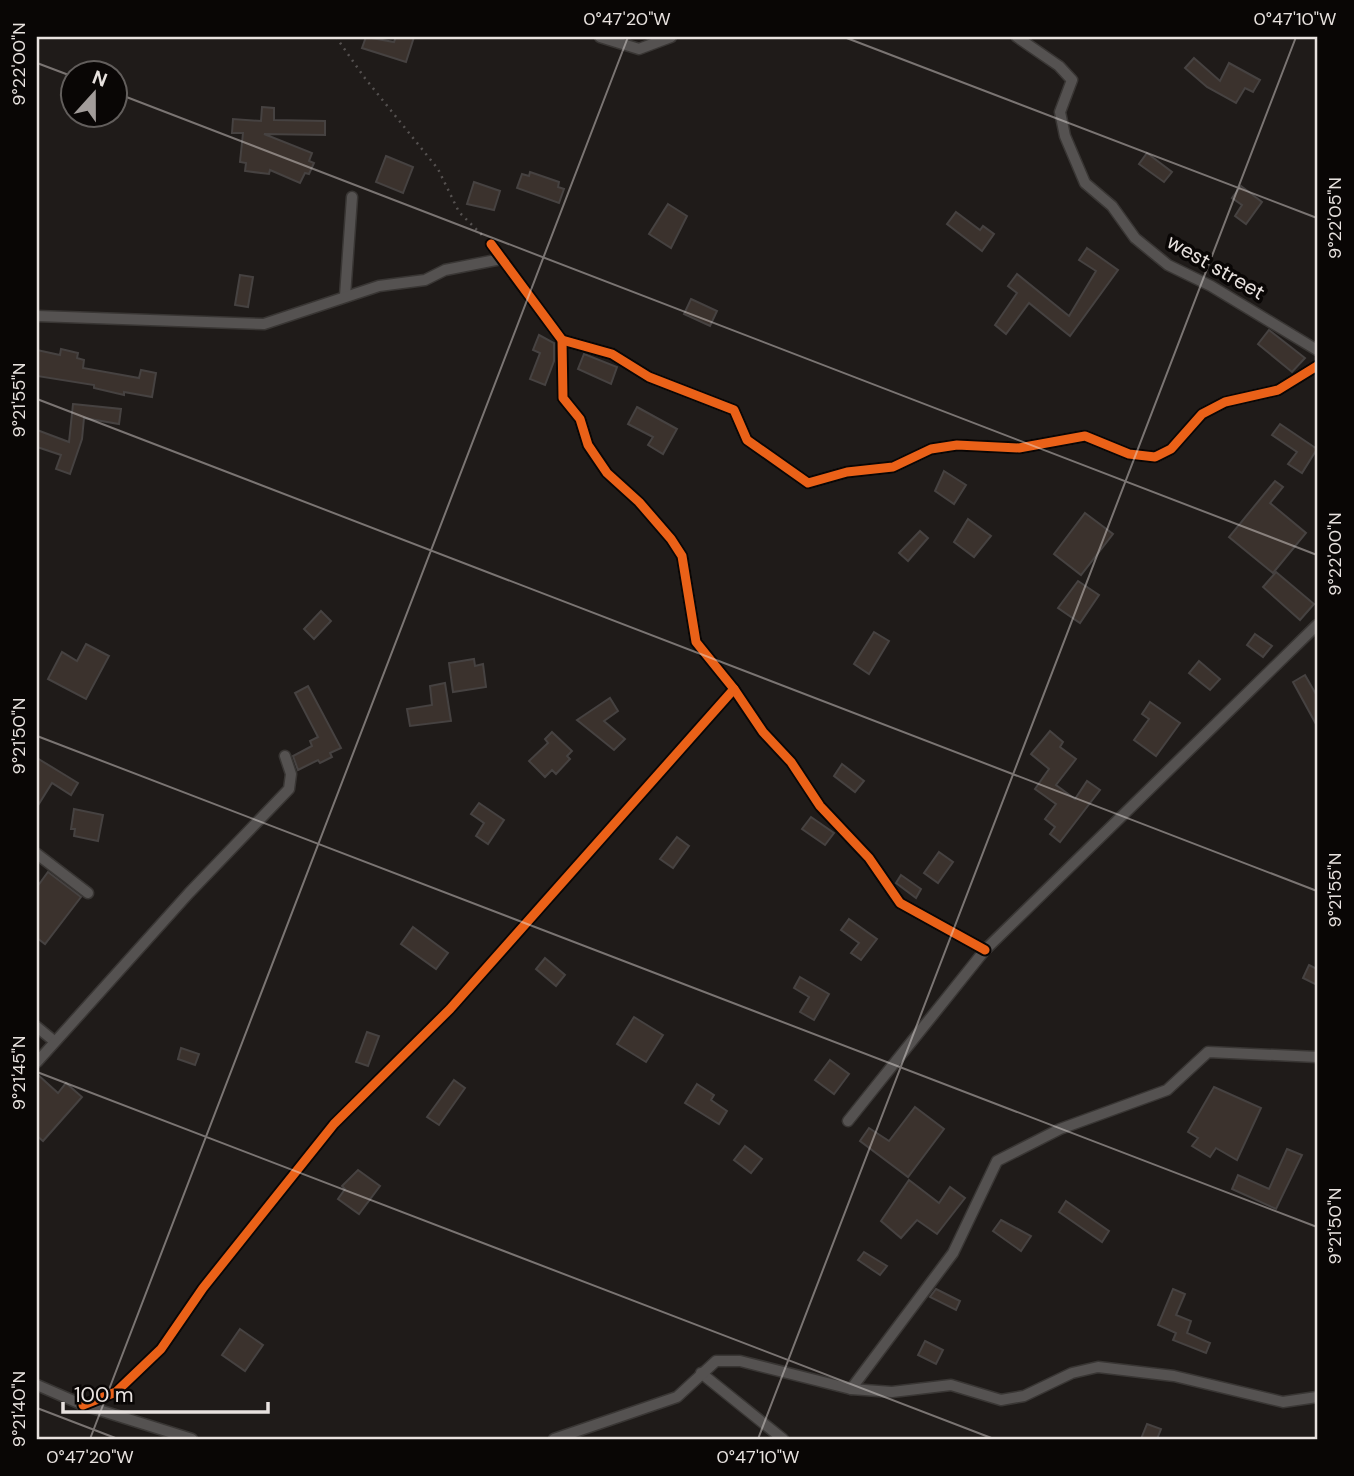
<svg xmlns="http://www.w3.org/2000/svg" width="1354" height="1476" font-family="'DM Sans',sans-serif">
<rect width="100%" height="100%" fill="#1f1b19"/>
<!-- building -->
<g fill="#3b322d" stroke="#464241" stroke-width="2">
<polygon points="366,37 394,42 396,37 414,37 406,62 362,48"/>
<polygon points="1194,58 1220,81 1229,63 1260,80 1253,92 1245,88 1236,103 1207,87 1185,68"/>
<polygon points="262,107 274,108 274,120 325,121 325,135 264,134 312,153 309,161 314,163 309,174 305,173 300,183 270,170 269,174 245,171 246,163 240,162 243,133 232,133 233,119 261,121"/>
<polygon points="1147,153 1172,172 1164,182 1139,164"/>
<polygon points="386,156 413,167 403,193 376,182"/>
<polygon points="530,172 559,182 558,187 564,189 559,203 517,188 522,174 529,176"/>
<polygon points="474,182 500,191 494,210 467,204"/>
<polygon points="1241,186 1262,202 1246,224 1235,216 1242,205 1232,198"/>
<polygon points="668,204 687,216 671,248 649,234"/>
<polygon points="956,212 980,230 983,226 994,234 982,251 947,224"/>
<polygon points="1087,248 1118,270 1070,336 1029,303 1006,334 995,325 1017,293 1008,286 1017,274 1069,316 1096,271 1079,260"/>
<polygon points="240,275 253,277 248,307 235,305"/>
<polygon points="691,299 717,311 710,326 684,314"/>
<polygon points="1269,330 1305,358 1292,372 1258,344"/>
<polygon points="539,335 554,343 554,361 545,385 530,379 540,353 533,350"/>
<polygon points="61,349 78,353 77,358 84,360 83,368 139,378 141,370 156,373 152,397 124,392 124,395 94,388 94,385 37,376 37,350 60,355"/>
<polygon points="584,354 617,367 611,384 578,369"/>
<polygon points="73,404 121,409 119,424 84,418 82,439 70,474 56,469 61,455 37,447 37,430 69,442"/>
<polygon points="637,407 677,429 663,454 648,445 653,437 628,424"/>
<polygon points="1280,424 1317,449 1302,473 1288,464 1297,452 1272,435"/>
<polygon points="944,471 966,485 954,504 935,491"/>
<polygon points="1275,481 1283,487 1270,503 1306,533 1273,573 1229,537"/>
<polygon points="1085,513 1113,534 1081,575 1054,554"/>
<polygon points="968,519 991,536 974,557 954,542"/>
<polygon points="920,531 928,538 908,561 899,553"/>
<polygon points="1276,572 1314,604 1300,620 1263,587"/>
<polygon points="1078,581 1099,595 1080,623 1058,608"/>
<polygon points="321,611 331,621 314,639 304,629"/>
<polygon points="874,632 889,641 869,674 854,664"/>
<polygon points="1255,634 1272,646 1263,657 1247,645"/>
<polygon points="86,644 109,656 86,699 48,679 62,652 77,661"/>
<polygon points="474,659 475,666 483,664 486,687 453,692 449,663"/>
<polygon points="1199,661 1220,679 1210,690 1189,673"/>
<polygon points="1305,675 1317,696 1317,726 1293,682"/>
<polygon points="445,683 451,721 410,726 407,709 432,705 430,686"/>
<polygon points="308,686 341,748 330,753 332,757 320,763 318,760 298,770 293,756 312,746 310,741 318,737 295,693"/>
<polygon points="610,698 618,711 604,721 625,739 614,750 577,720"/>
<polygon points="1150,702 1180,723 1156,756 1134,740 1149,719 1142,714"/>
<polygon points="1050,731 1063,742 1060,747 1076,759 1056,785 1075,799 1087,781 1100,790 1060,842 1050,834 1055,827 1045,819 1056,804 1035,789 1049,769 1031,754"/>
<polygon points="552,732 572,751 567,756 570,759 556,774 552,770 545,777 529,761 548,743 545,739"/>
<polygon points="37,758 78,783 71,795 52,783 37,807"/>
<polygon points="842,764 864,781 855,792 834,776"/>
<polygon points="479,803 504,820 488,844 476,836 484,823 471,814"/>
<polygon points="74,809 103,815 98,841 74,836 75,829 71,829"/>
<polygon points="811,817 834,833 825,845 802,829"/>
<polygon points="677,837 689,846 673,868 660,859"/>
<polygon points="939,852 953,862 938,883 924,873"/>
<polygon points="48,872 81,897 45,944 37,938 37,887"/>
<polygon points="901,875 921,889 916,898 896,883"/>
<polygon points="849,919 877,939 861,960 851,953 859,943 841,930"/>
<polygon points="413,927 448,953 436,969 401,944"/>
<polygon points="545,958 565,975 556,986 536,969"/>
<polygon points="1309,965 1317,969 1317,985 1303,978"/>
<polygon points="800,977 829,994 814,1020 800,1012 809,997 794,988"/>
<polygon points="634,1017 663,1035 646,1062 617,1044"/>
<polygon points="367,1032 379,1036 368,1066 356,1062"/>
<polygon points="181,1048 199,1054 195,1065 178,1059"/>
<polygon points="830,1060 849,1074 834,1094 815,1080"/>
<polygon points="37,1074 58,1093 66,1083 82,1097 43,1141 37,1136"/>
<polygon points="454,1080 465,1088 439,1125 427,1117"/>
<polygon points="697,1084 714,1095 711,1100 727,1111 719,1124 685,1103"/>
<polygon points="1214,1087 1261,1108 1237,1160 1216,1148 1210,1157 1192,1146 1198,1138 1188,1132"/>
<polygon points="915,1107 944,1129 908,1177 860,1141 869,1128 889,1141"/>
<polygon points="745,1146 762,1159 751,1173 734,1160"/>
<polygon points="1287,1149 1302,1155 1276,1209 1232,1189 1238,1175 1269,1189"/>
<polygon points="358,1170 380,1186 359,1214 338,1199 345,1189 342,1186"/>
<polygon points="909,1180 939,1203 950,1187 965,1198 937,1234 917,1220 901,1238 881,1221"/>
<polygon points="1066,1201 1109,1231 1102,1242 1059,1212"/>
<polygon points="1001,1220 1031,1236 1021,1251 993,1231"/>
<polygon points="864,1252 887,1266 880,1275 858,1260"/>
<polygon points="936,1289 960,1301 956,1310 930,1297"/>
<polygon points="1173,1289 1185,1294 1176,1315 1191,1321 1187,1333 1210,1343 1206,1353 1173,1340 1176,1333 1158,1325"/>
<polygon points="240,1329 263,1345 245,1371 222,1355"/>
<polygon points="925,1341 943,1350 936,1364 918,1355"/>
<polygon points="1147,1424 1161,1429 1157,1439 1141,1439"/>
</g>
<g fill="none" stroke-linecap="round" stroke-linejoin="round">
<defs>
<g id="minor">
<polyline points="600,37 639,49 671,37"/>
<polyline points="1017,37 1059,66 1072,80 1060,112 1065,136 1085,183 1112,206 1135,238 1168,265 1211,286 1317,350"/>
<polyline points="491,244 562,340 563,398 580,419 588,445 607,473 639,502 671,539 682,556 696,642 734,689 763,732 791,762 820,806 869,858 900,903 985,950"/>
<polyline points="345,296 352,197"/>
<polyline points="37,316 264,324 379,286 425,280 445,270 501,259"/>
<polyline points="562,340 612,354 649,377 734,410 747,440 808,483 847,472 893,467 931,449 957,445 1019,448 1085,436 1129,454 1155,457 1171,449 1202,414 1225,402 1278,390 1317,366"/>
<polyline points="37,854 88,893"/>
<polyline points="37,1027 54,1041"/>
<polyline points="37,1062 189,893 289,789 291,774 285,756"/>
<polyline points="848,1121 985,950 1317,625"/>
<polyline points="701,1373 783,1439"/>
<polyline points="37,1385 83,1405 192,1439"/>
<polyline points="851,1389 953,1253 997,1161 1060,1129 1167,1090 1208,1052 1317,1057"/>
<polyline points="83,1405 116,1392 161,1349 203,1288 334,1124 450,1009 734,689"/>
<polyline points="554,1439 677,1397 716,1361 740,1361 851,1389 892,1392 951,1385 1001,1400 1024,1396 1072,1373 1098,1367 1174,1376 1283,1402 1317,1397"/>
</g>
</defs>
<!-- minor casing -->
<use href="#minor" stroke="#393634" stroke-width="13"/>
<!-- path -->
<polyline stroke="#555150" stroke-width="2.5" stroke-dasharray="2 5" stroke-linecap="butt" points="336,37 364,77 438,169 459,212 483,236"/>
<!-- minor -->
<use href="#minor" stroke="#555251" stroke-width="10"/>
<defs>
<g id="cycleway">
<polyline points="491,244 562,340 563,398 580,419 588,445 607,473 639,502 671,539 682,556 696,642 734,689 763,732 791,762 820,806 869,858 900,903 985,950"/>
<polyline points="562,340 612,354 649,377 734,410 747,440 808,483 847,472 893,467 931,449 957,445 1019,448 1085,436 1129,454 1155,457 1171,449 1202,414 1225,402 1278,390 1317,366"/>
<polyline points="83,1405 116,1392 161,1349 203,1288 334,1124 450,1009 734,689"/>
</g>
</defs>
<!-- cycleway casing -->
<use href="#cycleway" stroke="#090605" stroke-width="13"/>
<!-- cycleway -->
<use href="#cycleway" stroke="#ea6118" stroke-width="9"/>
</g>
<!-- ticks -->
<path fill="none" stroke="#e8e2df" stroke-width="2" stroke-opacity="0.45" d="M844,37l473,181M37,63l37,14M116,93l1201,462M37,399l1280,492M37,736l1280,491M37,1072l957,367M37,1408l81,31M90,1439l538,-1402M758,1439l538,-1402"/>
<g text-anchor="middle" stroke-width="7" stroke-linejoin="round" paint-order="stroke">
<!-- street labels -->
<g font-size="21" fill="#e8e2df" stroke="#090605">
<text transform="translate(1216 267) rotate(30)" y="7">west street</text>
</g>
</g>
<!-- border -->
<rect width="1354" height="1476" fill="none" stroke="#090605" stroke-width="77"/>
<!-- north arrow -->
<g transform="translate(94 94) rotate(21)"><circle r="33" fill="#090605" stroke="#625e5c" stroke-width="2"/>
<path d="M0-5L12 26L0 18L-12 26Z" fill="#a29c9a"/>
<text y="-10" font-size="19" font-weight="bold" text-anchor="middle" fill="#e8e2df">N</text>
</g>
<!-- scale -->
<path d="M63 1402v10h205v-10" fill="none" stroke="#e8e2df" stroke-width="3.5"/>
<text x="74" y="1402" font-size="21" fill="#e8e2df" stroke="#090605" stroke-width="5" paint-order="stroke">100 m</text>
<rect x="38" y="38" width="1278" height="1400" fill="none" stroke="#e8e2df" stroke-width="2.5"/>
<g font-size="18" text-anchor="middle" fill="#e8e2df">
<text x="627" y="25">0°47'20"W</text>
<text x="1295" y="25">0°47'10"W</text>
<text transform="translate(19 64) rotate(-90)" y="6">9°22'00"N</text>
<text transform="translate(1335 218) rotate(-90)" y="6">9°22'05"N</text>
<text transform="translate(19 400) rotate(-90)" y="6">9°21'55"N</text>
<text transform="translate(1335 554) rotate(-90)" y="6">9°22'00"N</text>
<text transform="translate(19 736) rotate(-90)" y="6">9°21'50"N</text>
<text transform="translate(1335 890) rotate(-90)" y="6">9°21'55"N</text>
<text transform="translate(19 1073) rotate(-90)" y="6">9°21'45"N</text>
<text transform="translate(1335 1226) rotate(-90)" y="6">9°21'50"N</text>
<text transform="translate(19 1409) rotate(-90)" y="6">9°21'40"N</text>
<text x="90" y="1463">0°47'20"W</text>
<text x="758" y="1463">0°47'10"W</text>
</g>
</svg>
